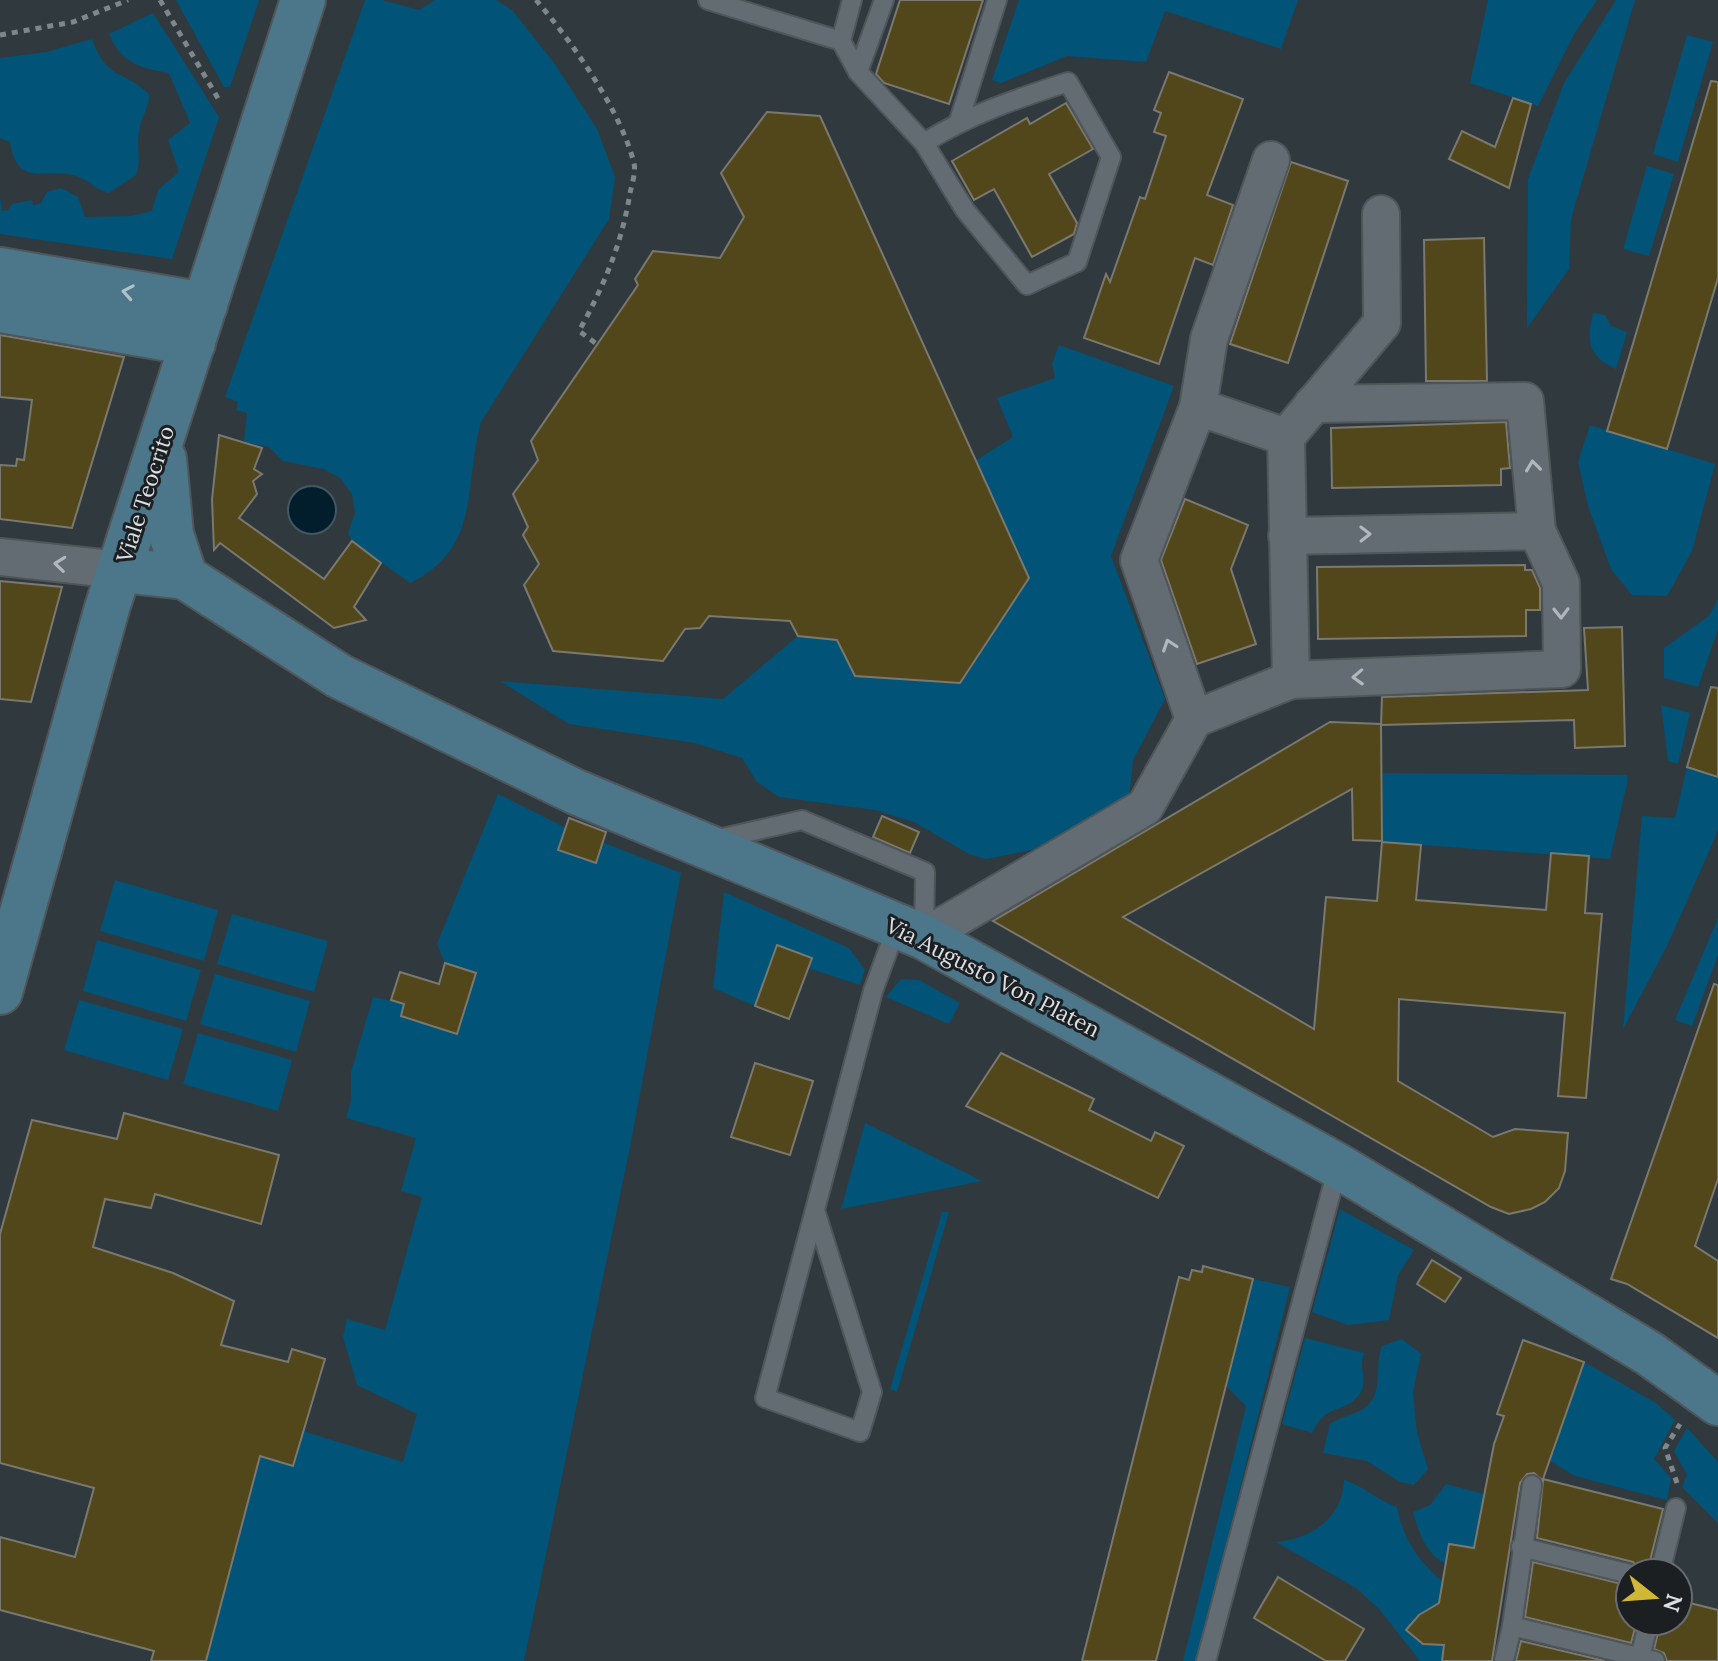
<svg xmlns="http://www.w3.org/2000/svg" width="1718" height="1661" font-family="Lora,serif">
<rect width="100%" height="100%" fill="#30393e"/>
<!-- green -->
<g fill="#015477">
<polygon points="176,0 259,0 230,87 224,87"/>
<path d="M365,0h17l37,10 16,-10h61l16,10 43,54 42,65 18,48 -6,42 -128,203c-18,65 1,126 -71,161l-58,-42 -4,-8 7,-20 -3,-19 -12,-16 -16,-9 -41,-8 -14,-14 -25,-5 3,-29 -11,-3 2,-8 -13,-5z"/>
<polygon points="1019,0 1298,0 1281,49 1165,11 1146,62 1067,56 1001,83 992,80"/>
<polygon points="1488,0 1597,0 1574,34 1538,106 1470,83"/>
<polygon points="1616,0 1635,0 1571,219 1569,269 1527,328 1528,179 1564,83"/>
<path d="M153,13l66,104 -47,142 -172,-25v-38l2,15 6,-1 4,-6 20,-4 1,5 8,-2 6,-11 14,-4 17,9 7,20 46,-1 21,-5 6,-21 21,-18 -11,-32 22,-17 -21,-50c-29,-5 -48,-10 -60,-39z"/>
<polygon points="1687,35 1713,42 1678,162 1653,154"/>
<path d="M92,39c14,41 32,31 57,55 0,15 -8,23 -10,37 -3,15 3,29 -3,44l-27,18c-13,-3 -18,-11 -28,-15 -31,-15 -63,15 -71,-36l-10,-4v-80l46,-6z"/>
<polygon points="1647,166 1674,174 1649,256 1623,249"/>
<path d="M1593,313l12,2 6,11 16,6 -11,37c-28,-13 -30,-28 -23,-56z"/>
<polygon points="1059,345 1174,386 1111,556 1165,699 1133,760 1129,800 1052,846 986,859 969,854 914,822 875,810 779,797 757,782 742,758 695,743 569,724 500,681 723,699 798,636 815,638 826,621 855,676 959,683 1029,579 975,461 1013,437 997,398 1055,378 1052,364"/>
<polygon points="1590,425 1715,464 1692,551 1667,596 1632,595 1611,569 1588,506 1578,462"/>
<polygon points="1718,599 1718,629 1698,687 1664,678 1664,648 1709,616"/>
<polygon points="1661,705 1690,713 1678,764 1668,761"/>
<polygon points="1687,767 1718,777 1718,829 1711,847 1667,946 1623,1029 1642,816 1675,818"/>
<polygon points="1383,773 1627,775 1627,783 1610,859 1382,842"/>
<polygon points="498,794 566,828 681,873 631,1142 524,1661 206,1661 260,1456 293,1466 303,1431 403,1462 417,1414 357,1385 343,1337 347,1319 385,1330 422,1197 401,1191 416,1138 346,1118 351,1100 351,1072 373,997 404,1004 401,1016 457,1033 476,973 445,963 437,944"/>
<polygon points="115,880 218,910 204,961 100,931"/>
<polygon points="724,892 849,948 865,970 860,985 808,968 812,958 778,945 755,1006 713,988"/>
<polygon points="232,914 328,941 314,992 217,964"/>
<polygon points="1718,918 1718,955 1692,1026 1675,1020"/>
<polygon points="97,940 201,970 186,1021 83,991"/>
<polygon points="215,974 310,1001 296,1052 200,1024"/>
<polygon points="901,979 919,980 960,1003 949,1024 886,997"/>
<polygon points="79,1000 183,1029 168,1080 64,1050"/>
<polygon points="198,1033 292,1060 278,1111 183,1084"/>
<polygon points="865,1123 982,1181 841,1209"/>
<polygon points="1340,1209 1414,1250 1398,1275 1389,1320 1348,1325 1312,1312"/>
<polygon points="942,1212 949,1212 897,1392 890,1389"/>
<polygon points="1253,1279 1290,1287 1197,1661 1183,1661 1246,1406 1226,1386"/>
<path d="M1305,1338l59,15c-6,14 5,31 -5,42 -16,20 -33,7 -47,38l-30,-9z"/>
<path d="M1402,1339l19,15 -8,38 4,41 11,36 -14,16 -14,-3 -33,-21 -44,-8 7,-29c11,-8 25,-9 36,-17 18,-15 8,-42 16,-61z"/>
<polygon points="1584,1362 1656,1403 1675,1420 1654,1459 1671,1478 1667,1500 1575,1476 1550,1461"/>
<polygon points="1687,1428 1718,1462 1718,1523 1682,1487 1687,1475 1674,1451"/>
<path d="M1344,1480c20,6 33,20 53,27 6,32 21,54 46,75l-5,28 -27,23 12,11 21,1 -2,15 4,1h-26l-41,-52 -23,-21 -80,-46c35,-3 67,-24 68,-62z"/>
<path d="M1446,1484l38,10 -10,54 -24,-4 -4,20c-20,-9 -27,-31 -33,-52l17,-7z"/>
</g>
<!-- water -->
<circle fill="#021e2c" stroke="#435863" stroke-width="2" cx="312" cy="510" r="24"/>
<!-- building -->
<g fill="#51471a" stroke="#7b796f" stroke-width="2">
<polygon points="900,0 983,0 949,104 884,83 876,74"/>
<polygon points="1169,72 1243,99 1207,195 1233,205 1213,265 1195,258 1159,364 1084,338 1106,274 1110,282 1140,197 1145,199 1166,136 1154,132 1161,113 1154,110"/>
<polygon points="1711,81 1718,82 1718,278 1667,449 1607,431"/>
<polygon points="1513,98 1531,104 1509,188 1449,159 1462,131 1495,147"/>
<polygon points="1066,103 1093,149 1049,174 1077,223 1074,234 1032,257 994,189 974,200 952,161 1027,118 1030,124"/>
<polygon points="767,112 820,116 1029,578 960,683 855,676 837,640 798,636 790,621 709,616 700,628 685,629 663,661 553,651 524,585 539,564 523,535 528,527 513,494 538,460 531,441 638,285 635,279 653,251 720,258 744,217 721,173"/>
<polygon points="1291,162 1348,181 1288,363 1230,344"/>
<polygon points="1484,238 1487,381 1426,381 1424,240"/>
<polygon points="0,335 124,357 72,528 0,519 0,465 16,466 17,459 24,460 32,400 0,397"/>
<polygon points="1506,422 1510,468 1501,469 1501,485 1332,488 1331,428"/>
<polygon points="219,435 262,448 254,469 262,474 253,481 257,494 239,518 324,579 352,541 381,563 354,607 366,620 334,628 220,543 214,550 212,499"/>
<polygon points="1185,499 1248,525 1231,569 1256,644 1197,664 1161,560"/>
<polygon points="1525,565 1525,570 1532,570 1540,588 1540,610 1526,610 1526,636 1318,639 1317,567"/>
<polygon points="0,581 62,587 31,702 0,699"/>
<polygon points="1622,627 1625,746 1575,748 1574,720 1381,725 1382,697 1588,690 1584,628"/>
<polygon points="1711,687 1718,688 1718,777 1687,767"/>
<polygon points="1330,722 1381,724 1382,841 1353,840 1352,789 1123,917 1314,1029 1326,897 1377,901 1382,842 1421,845 1416,900 1546,910 1551,853 1589,856 1585,913 1602,914 1586,1098 1558,1096 1565,1013 1399,999 1398,1081 1493,1137 1515,1129 1568,1133 1565,1171 1559,1188 1545,1202 1531,1209 1509,1214 1491,1207 993,921"/>
<polygon points="882,816 919,832 910,853 873,837"/>
<polygon points="569,818 606,832 596,863 558,850"/>
<polygon points="777,945 812,958 789,1019 755,1006"/>
<polygon points="445,963 476,973 457,1034 401,1016 404,1004 391,1000 400,972 439,984"/>
<polygon points="1714,984 1718,985 1718,1179 1695,1246 1718,1261 1718,1338 1627,1284 1611,1279"/>
<polygon points="1001,1053 1094,1099 1089,1110 1151,1141 1155,1132 1184,1146 1158,1198 966,1106"/>
<polygon points="755,1063 813,1081 790,1155 731,1137"/>
<polygon points="124,1113 279,1155 261,1224 155,1194 151,1208 105,1199 93,1247 173,1273 234,1301 221,1345 288,1362 292,1349 325,1359 293,1466 260,1456 206,1661 151,1661 154,1651 0,1610 0,1537 75,1557 94,1488 0,1463 0,1234 32,1120 117,1139"/>
<polygon points="1432,1260 1461,1278 1445,1302 1417,1284"/>
<polygon points="1203,1266 1253,1279 1156,1661 1082,1661 1179,1277 1189,1280 1192,1270 1202,1272"/>
<polygon points="1523,1340 1584,1362 1543,1479 1663,1509 1647,1573 1642,1573 1633,1562 1537,1538 1543,1481 1534,1473 1527,1474 1520,1483 1492,1661 1442,1661 1444,1645 1423,1644 1406,1630 1419,1615 1439,1603 1449,1544 1474,1548 1494,1444 1504,1416 1497,1414"/>
<polygon points="1533,1562 1630,1586 1630,1621 1637,1621 1631,1643 1525,1617"/>
<polygon points="1278,1577 1364,1629 1345,1661 1326,1661 1254,1618"/>
<polygon points="1678,1600 1718,1610 1718,1661 1667,1661 1664,1653 1654,1649 1661,1621 1678,1621"/>
<polygon points="1521,1641 1605,1661 1516,1661"/>
</g>
<g fill="none" stroke-linecap="round" stroke-linejoin="round">
<defs>
<g id="lane">
<path d="M708,0l133,41 17,31 66,71 41,67 62,75 50,-23 34,-105 -43,-75c-52,17 -98,32 -144,61"/>
<polyline points="841,41 852,0"/>
<polyline points="858,72 884,0"/>
<polyline points="959,121 997,0"/>
<polyline points="714,840 802,820 925,872 924,937"/>
<polyline points="815,1210 872,1392 860,1432 765,1398 873,991 897,926"/>
<polyline points="1521,1547 1630,1574"/>
<polyline points="1660,1573 1676,1508"/>
<polyline points="1512,1626 1655,1661"/>
<polyline points="1206,1661 1338,1166"/>
<polyline points="1504,1661 1512,1626 1532,1485"/>
<polyline points="1639,1661 1649,1621"/>
</g>
<g id="street">
<polyline points="1271,160 1209,339 1198,407 1286,437"/>
<polyline points="1313,404 1525,401 1537,531"/>
<polyline points="1287,536 1537,531 1561,583 1562,669 1291,680"/>
<polyline points="0,557 120,570"/>
<polyline points="1194,719 1139,560 1198,407"/>
<polyline points="924,937 1145,807 1194,719 1291,680 1286,437 1382,323 1381,214"/>
</g>
<g id="secondary">
<polyline points="0,270 205,305"/>
<polyline points="0,310 193,343"/>
<polyline points="164,459 171,534 185,577"/>
<polyline points="120,570 185,577 339,676 576,792 924,937 1338,1166 1650,1354 1718,1403"/>
<polyline points="0,992 107,608 303,0"/>
</g>
</defs>
<!-- lane casing -->
<use href="#lane" stroke="#4f565a" stroke-width="22"/>
<!-- street casing -->
<use href="#street" stroke="#4f565a" stroke-width="40"/>
<!-- secondary casing -->
<use href="#secondary" stroke="#4f565a" stroke-width="48"/>
<!-- path -->
<g stroke="#80878b" stroke-width="5" stroke-dasharray="6 6" stroke-linecap="butt">
<polyline points="160,0 219,100"/>
<path d="M536,0c36,42 84,109 98,163 2,9 -2,21 -4,30 -8,50 -26,93 -51,138l19,14"/>
<polyline points="0,35 73,22 128,0"/>
<polyline points="1677,1483 1665,1448 1680,1424"/>
</g>
<!-- lane -->
<use href="#lane" stroke="#626c72" stroke-width="18"/>
<!-- street -->
<use href="#street" stroke="#626c72" stroke-width="36"/>
<!-- secondary -->
<use href="#secondary" stroke="#4c768a" stroke-width="44"/>
</g>
<!-- one-way arrows -->
<defs><path id="oneway-chevron" d="M-2-3.5L2.5 0L-2 3.5" fill="none" stroke-width="1.6" stroke-linecap="round" stroke-linejoin="round" transform="scale(2)"/></defs>
<use stroke="#b0c0c9" href="#oneway-chevron" transform="translate(128 292) rotate(-170)"/>
<g stroke="#b1b7bc">
<use href="#oneway-chevron" transform="translate(1533 466) rotate(-97)"/>
<use href="#oneway-chevron" transform="translate(1365 534) rotate(-1)"/>
<use href="#oneway-chevron" transform="translate(60 564) rotate(-174)"/>
<use href="#oneway-chevron" transform="translate(1561 613) rotate(89)"/>
<use href="#oneway-chevron" transform="translate(1169 645) rotate(-109)"/>
<use href="#oneway-chevron" transform="translate(1358 677) rotate(178)"/>
</g>
<g text-anchor="middle" stroke-width="6" stroke-linejoin="round" paint-order="stroke">
<!-- street labels -->
<g font-size="22" fill="#dbe0e4" stroke="#1b1f22">
<text transform="translate(145 494) rotate(-72)" y="8">Viale Teocrito</text>
<text transform="translate(993 977) rotate(27)" y="8">Via Augusto Von Platen</text>
</g>
</g>
<!-- north arrow -->
<g transform="translate(1654 1597) rotate(107)"><circle r="38" fill="#1b1f22" stroke="#686c70" stroke-width="2"/>
<path d="M0-6L14 30L0 20L-14 30Z" fill="#d1b736"/>
<text y="-12" font-size="22" font-weight="bold" text-anchor="middle" fill="#dbe0e4">N</text>
</g>
</svg>
